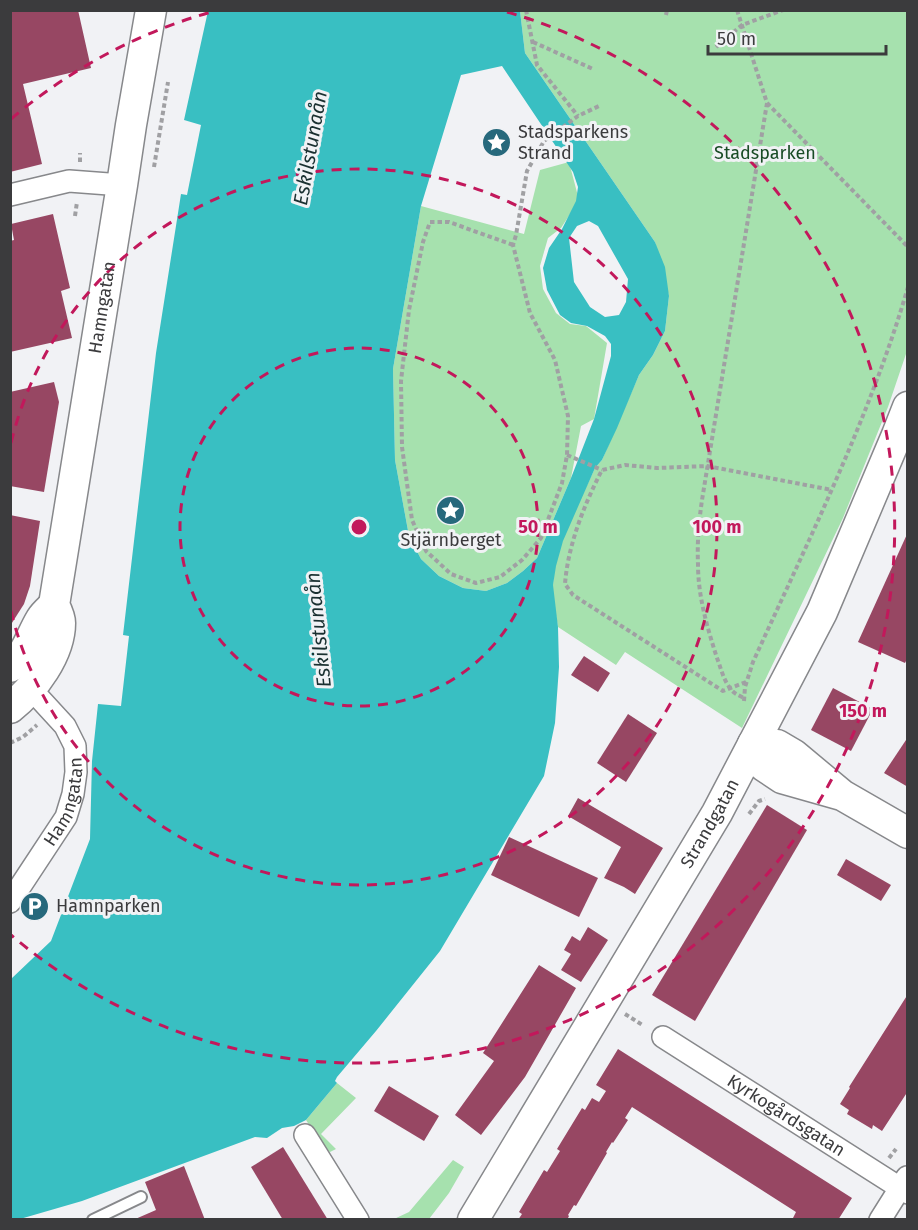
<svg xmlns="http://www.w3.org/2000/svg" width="918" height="1230" font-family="'Fira Sans',sans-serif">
<rect width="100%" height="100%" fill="#f1f2f5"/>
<!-- green -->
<g fill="#a6e1ae">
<path d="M520,11h387v340l-19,56 -45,111 -101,210 -117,-76 -9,13 -58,-38c-2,-14 -6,-28 -5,-42 1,-38 27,-83 42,-117l7,-8 37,-85 14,-20 12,-24 4,-35 -14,-54 -130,-189z"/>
<polygon points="569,162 579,200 561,228 548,238 540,266 543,289 556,313 570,324 586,326 607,343 594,419 581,426 571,478 537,558 523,571 507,583 486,591 463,588 439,576 421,559 409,536 395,460 393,369 421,206 524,234 540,170"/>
<polygon points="337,1083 356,1098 321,1134 336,1149 330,1152 324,1148 306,1120"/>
<polygon points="453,1160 464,1167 449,1193 429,1219 394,1219 409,1212"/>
</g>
<!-- water -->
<path fill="#39bfc2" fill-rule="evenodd" d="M208,11h312l5,42 130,189 10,25 4,29 -4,35 -12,24 -14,20 -22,53 -15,32 -7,8 -32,73 -7,25 -3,19 5,42 1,40 -4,56 -11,53 -104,175 -64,80 -39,46 -2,4 2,2 -31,37 -12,6 -12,2 -15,10 -12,-1 -173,64 -62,18h-9v-240l40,-38 39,-102 2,-78 6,-57 23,2 8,-70 -6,-1 33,-282 25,-159 6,1 14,-70 -17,-5zM502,66l71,106 5,15 -2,14 -14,28 -13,19 -6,20 4,22 13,25 11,8 16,3 18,10 6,8v12l-17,63 -23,59 -34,80 -14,13 -16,12 -21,8 -23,-3 -24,-12 -18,-17 -12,-23 -14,-76 -2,-91 28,-163 40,-131zM589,221l9,5 30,53 -2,23 -7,13 -14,2 -15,-10 -16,-25 -5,-44 8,-12z"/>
<!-- building -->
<g fill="#974763">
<polygon points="10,10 78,10 91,68 23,84 42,164 10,172"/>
<polygon points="53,214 70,288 61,291 72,338 10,352 10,241 14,240 11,224"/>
<polygon points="54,382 59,402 44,492 10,486 10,392"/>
<polygon points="10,515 40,521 30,586 24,604 10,626"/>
<polygon points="908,532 908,657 905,663 858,642"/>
<polygon points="584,656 610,673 598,692 571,675"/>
<polygon points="833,688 873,709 851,751 811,730"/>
<polygon points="628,714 657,733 626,782 597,763"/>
<polygon points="908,737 908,787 884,773"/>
<polygon points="578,798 663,848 635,894 624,887 604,878 621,847 568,816"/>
<polygon points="767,805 807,830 695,1021 652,995"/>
<polygon points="509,837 598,878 579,917 491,875"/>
<polygon points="846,859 891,885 881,901 837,875"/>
<polygon points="588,927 608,940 581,982 561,970 571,954 564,950 572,936 580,941"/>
<polygon points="539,965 576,988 525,1077 481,1135 455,1115 494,1061 483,1053"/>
<polygon points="908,994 908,1091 882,1131 873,1125 872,1129 847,1114 849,1110 840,1104 850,1088 849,1087"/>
<polygon points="618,1049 852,1198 838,1220 792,1220 796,1212 632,1107 625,1118 628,1120 613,1143 612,1142 606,1152 607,1153 576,1206 574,1205 568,1215 569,1216 567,1220 518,1220 522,1214 519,1212 544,1170 547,1172 560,1151 557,1149 582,1108 585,1110 592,1098 599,1102 606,1091 596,1085"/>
<polygon points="389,1086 439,1116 424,1141 374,1111"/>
<polygon points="283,1147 328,1220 283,1220 251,1167"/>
<polygon points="184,1166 205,1220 133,1220 156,1210 145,1182"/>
</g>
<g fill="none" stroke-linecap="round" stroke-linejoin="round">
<defs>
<polyline id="lane" points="93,1220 141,1197"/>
<g id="street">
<polyline points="10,195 69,181 122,185"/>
<path id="s1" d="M10,902l56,-85 7,-23 3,-22 -1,-26 -10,-20 -34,-37"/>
<path id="s2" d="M663,1037l245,156"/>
<polyline points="305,1135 358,1220"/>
<polyline points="880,1220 907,1177"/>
</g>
<g id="secondary">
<path d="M10,667c18,-14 20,-30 31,-48 3,-5 9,-10 13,-14"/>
<path id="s3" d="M10,708c24,-19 50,-54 50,-85 0,-6 -3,-12 -6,-18l68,-420 9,-60 20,-115"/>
<polyline points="842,795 782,778 764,766 753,744 777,745 794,755 842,795 908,833"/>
<path id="s4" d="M473,1220l244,-407 105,-201 75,-177 11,-28"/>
</g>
</defs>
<!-- lane casing -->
<use href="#lane" stroke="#87888b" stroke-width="14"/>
<!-- street casing -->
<use href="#street" stroke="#87888b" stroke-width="24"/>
<!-- secondary casing -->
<use href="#secondary" stroke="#87888b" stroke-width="33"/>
<!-- path -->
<g stroke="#a0a0a3" stroke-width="4" stroke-dasharray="4.5 3" stroke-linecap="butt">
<polyline points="526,10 537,65 578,116"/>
<path d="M737,10l30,93 -65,397c-3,21 -5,42 -4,64 0,32 9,63 19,94 4,10 6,21 13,30 3,5 8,7 14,10"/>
<polyline points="666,15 667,10"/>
<polyline points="533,42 593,69"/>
<polyline points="716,47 742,25 783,10"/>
<polyline points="767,103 908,247"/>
<polyline points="80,162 80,153"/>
<polyline points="154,167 168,82"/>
<polyline points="75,216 77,202"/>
<polyline points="513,245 449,222 430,222 423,242 409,310 401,381 402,447 412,520 426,551 451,574 476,583 500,577 522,560 541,538 562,483 567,455 568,416 555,360 530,313 513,245 516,235 527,171 544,141 578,116 599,106"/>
<polyline points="567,455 602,470"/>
<path d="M746,682l-23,9 -150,-96 -8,-11c3,-39 19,-79 37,-114l23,-5 32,3 50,-2 125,24"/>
<path d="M744,701l1,-14 8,-25c56,-123 117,-245 155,-375"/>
<polyline points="10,743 23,737 37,725"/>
<polyline points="749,814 759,801 765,799"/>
<polyline points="625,1014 644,1026"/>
<polyline points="889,1158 896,1149"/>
</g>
<!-- lane -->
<use href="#lane" stroke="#fff" stroke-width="10"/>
<!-- street -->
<use href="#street" stroke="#fff" stroke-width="21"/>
<!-- secondary -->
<use href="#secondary" stroke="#fff" stroke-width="30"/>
</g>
<!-- distance rings -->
<g fill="none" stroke="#c2185b" stroke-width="3" stroke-dasharray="10 8">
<circle cx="359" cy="527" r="179"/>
<path d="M11 443A358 358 0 1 1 11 611"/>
<path d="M11 119A536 536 0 0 1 211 12M507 12A536 536 0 1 1 11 935"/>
</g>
<!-- icons -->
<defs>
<symbol id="sight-disc" viewBox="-11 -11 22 22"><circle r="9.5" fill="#27697c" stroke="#f1f2f5"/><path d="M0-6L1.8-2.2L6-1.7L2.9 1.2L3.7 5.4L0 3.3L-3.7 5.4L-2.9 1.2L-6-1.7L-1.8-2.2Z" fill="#fff"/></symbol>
<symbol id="parking-disc" viewBox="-11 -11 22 22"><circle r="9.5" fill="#27697c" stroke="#f1f2f5"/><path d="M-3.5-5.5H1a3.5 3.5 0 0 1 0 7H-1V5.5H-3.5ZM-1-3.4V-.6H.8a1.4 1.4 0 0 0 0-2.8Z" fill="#fff"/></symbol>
</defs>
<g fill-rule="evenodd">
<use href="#sight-disc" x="480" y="126" width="33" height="33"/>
<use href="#sight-disc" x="434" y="494" width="33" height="33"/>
<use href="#parking-disc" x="18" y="890" width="33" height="33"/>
</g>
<g text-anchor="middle" stroke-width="6" stroke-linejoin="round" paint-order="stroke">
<!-- poi labels -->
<g font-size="18" fill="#3b3b3d" stroke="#f1f2f5" text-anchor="start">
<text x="518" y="138">Stadsparkens<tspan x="518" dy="21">Strand</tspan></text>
<text x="451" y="546" text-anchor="middle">Stjärnberget</text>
<text x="56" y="912">Hamnparken</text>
</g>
<!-- park labels -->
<g font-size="18" fill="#194c25" stroke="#f1f2f5">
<text x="765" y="159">Stadsparken</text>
</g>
<!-- street labels -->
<g font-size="18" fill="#3b3b3d" stroke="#f1f2f5">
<text dy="6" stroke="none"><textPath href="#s3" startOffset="422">Hamngatan</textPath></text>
<text dy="6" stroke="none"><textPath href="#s1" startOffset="116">Hamngatan</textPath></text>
<text dy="6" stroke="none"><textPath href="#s4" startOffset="462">Strandgatan</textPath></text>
<text dy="6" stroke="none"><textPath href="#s2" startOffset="146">Kyrkogårdsgatan</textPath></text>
</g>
<!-- water labels -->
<g font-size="20" font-style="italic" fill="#1a3031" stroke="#f1f2f5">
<text transform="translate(310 148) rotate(-80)" y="7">Eskilstunaån</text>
<text transform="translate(318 630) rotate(-96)" y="7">Eskilstunaån</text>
</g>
</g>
<circle cx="359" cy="527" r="9" fill="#c2185b" stroke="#f1f2f5" stroke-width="3"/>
<g font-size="18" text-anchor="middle" font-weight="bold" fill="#c2185b" stroke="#f1f2f5" stroke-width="6" stroke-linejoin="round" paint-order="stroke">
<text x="538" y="533">50 m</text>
<text x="717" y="533">100 m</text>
<text x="863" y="717">150 m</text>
</g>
<!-- border -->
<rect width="918" height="1230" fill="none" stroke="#3b3b3d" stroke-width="24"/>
<!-- scale -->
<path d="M708 45v9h178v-9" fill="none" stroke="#3b3b3d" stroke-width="3"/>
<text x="717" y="45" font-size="18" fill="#3b3b3d" stroke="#f1f2f5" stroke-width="4.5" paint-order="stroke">50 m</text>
</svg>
